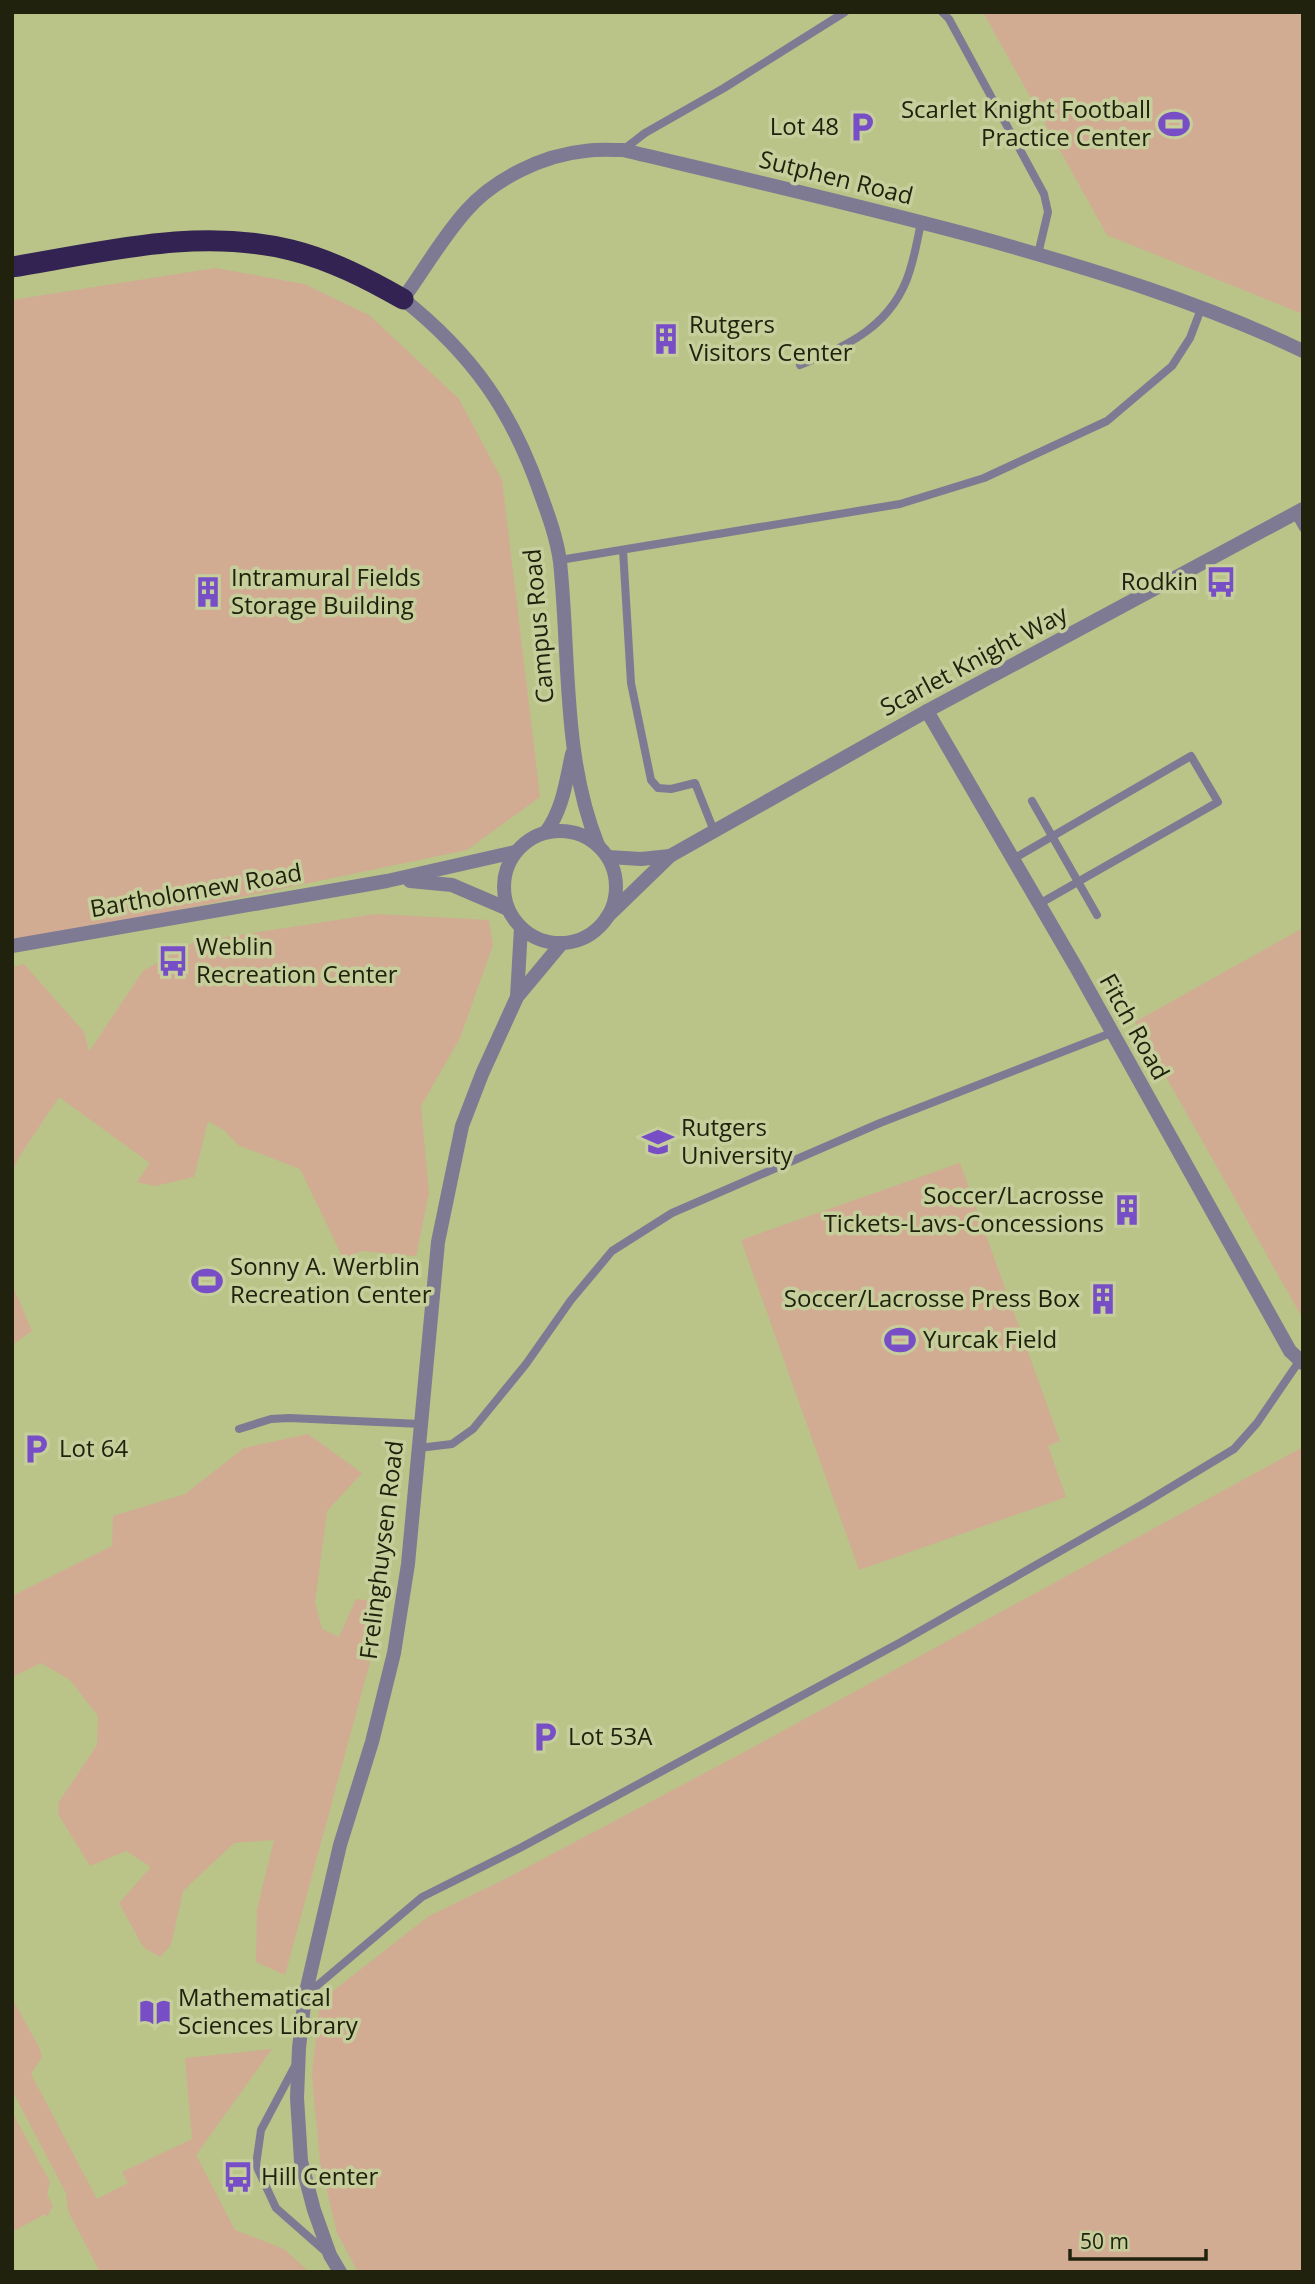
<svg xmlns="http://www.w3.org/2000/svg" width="1315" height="2284" font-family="'Open Sans',sans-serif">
<rect width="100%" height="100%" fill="#c6cf9b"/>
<!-- built -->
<rect fill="#bac388" x="12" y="12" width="1291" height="2260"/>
<!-- green -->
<g fill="#d1ac93">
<polygon points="983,12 1303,12 1303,314 1107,235"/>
<polygon points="215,268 304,284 369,315 459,399 502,480 540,797 467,850 12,945 12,300"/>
<polygon points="376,914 489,920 493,945 460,1038 421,1106 429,1193 416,1256 362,1251 343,1258 300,1169 238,1145 225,1131 208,1121 194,1177 155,1186 137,1182 150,1163 59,1097 19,1157 12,1174 12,967 24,964 84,1032 89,1052 143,971 194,942"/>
<polygon points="1303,928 1303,1319 1135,1022"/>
<polygon points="960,1163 1060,1441 1048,1446 1066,1497 859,1570 741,1240"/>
<polygon points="12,1284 32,1331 12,1345"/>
<polygon points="308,1434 362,1473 327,1511 315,1602 322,1629 339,1637 356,1599 386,1603 285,1975 256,1962 257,1909 274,1840 234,1843 183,1891 171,1945 160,1957 143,1947 119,1903 151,1867 126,1851 90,1866 58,1814 59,1802 97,1745 98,1716 70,1680 41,1663 12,1677 12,1596 112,1546 113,1516 185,1494 244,1448"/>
<polygon points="1303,1447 1303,2272 358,2272 337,2233 320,2162 312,2075 320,2001 429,1916 509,1877 735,1757"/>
<polygon points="12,1998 39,2047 42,2057 31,2074 97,2199 128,2183 122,2172 192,2139 185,2058 272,2049 196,2155 235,2230 284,2249 309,2272 100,2272 68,2211 66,2193 12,2090"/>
<polygon points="12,2112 50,2182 47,2195 53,2206 47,2217 45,2214 12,2232"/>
</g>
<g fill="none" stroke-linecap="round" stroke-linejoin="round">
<!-- lane -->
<g stroke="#7f7a93" stroke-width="8">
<polyline points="942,12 949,19 1044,194 1048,212 1038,254"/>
<polyline points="623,150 645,133 724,88 845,12"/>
<path d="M800,365c49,-19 94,-41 110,-95 5,-16 8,-32 11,-48"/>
<polyline points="1295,514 1303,528"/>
<polyline points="623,550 631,683 651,780 658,788 671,789 695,783 714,831"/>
<polyline points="560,560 900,504 984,478 1107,421 1172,366 1190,338 1201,309"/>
<polyline points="1032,801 1097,915"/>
<polyline points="1013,859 1191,756 1218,802 1039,904"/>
<polyline points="239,1429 271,1419 289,1418 421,1424"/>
<polyline points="419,1448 452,1444 473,1429 526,1364 571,1300 612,1251 672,1213 880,1123 1111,1033"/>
<polyline points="306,1995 422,1897 520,1848 901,1642 1143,1504 1234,1449 1257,1423 1300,1360"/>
<polyline points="295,2066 261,2130 256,2165 276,2208 326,2252"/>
</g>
<!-- street -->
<g stroke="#7f7a93" stroke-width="14">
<polyline points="927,711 1077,969 1290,1351 1303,1363"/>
<circle cx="560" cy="887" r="56"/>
<path d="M546,832c17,-23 20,-51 26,-78"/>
<path d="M598,845c-36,-89 -28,-189 -38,-283 -3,-23 -11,-45 -19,-67 -29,-84 -68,-140 -138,-196 21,-29 39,-61 63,-88 28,-32 77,-56 119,-60 13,-2 26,-1 38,-1 122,29 244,57 365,90 107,30 215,63 315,111"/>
<polyline points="608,857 641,859 670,856"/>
<polyline points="410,881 452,885 508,909"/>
<polyline points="607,917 670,856 927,711 1303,509"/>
<polyline points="12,946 387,881 515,852"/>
<polyline points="517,997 521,928"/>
<polyline points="340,2272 330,2255 314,2210 301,2161 297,2098 299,2048 305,1996 340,1845 372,1742 394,1653 408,1564 438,1242 462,1126 482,1074 517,997 562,943"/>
</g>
<!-- highway -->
<path stroke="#322352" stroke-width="21" d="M12,267c93,-15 186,-40 279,-17 40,10 77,29 112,49"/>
</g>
<!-- icons -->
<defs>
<symbol id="stadium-bare" viewBox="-9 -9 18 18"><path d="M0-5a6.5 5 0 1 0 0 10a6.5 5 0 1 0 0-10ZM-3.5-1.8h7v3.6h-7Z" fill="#784ec7" stroke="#c6cf9b" stroke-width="2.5" paint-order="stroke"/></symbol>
<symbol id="parking-bare" viewBox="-9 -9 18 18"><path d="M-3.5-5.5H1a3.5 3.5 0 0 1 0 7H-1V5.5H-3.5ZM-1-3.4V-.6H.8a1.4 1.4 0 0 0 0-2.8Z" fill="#784ec7" stroke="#c6cf9b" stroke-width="2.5" paint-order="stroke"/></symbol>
<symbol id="building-bare" viewBox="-9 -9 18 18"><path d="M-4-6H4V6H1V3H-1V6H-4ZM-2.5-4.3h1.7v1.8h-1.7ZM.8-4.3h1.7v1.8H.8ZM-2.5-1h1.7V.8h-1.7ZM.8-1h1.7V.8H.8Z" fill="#784ec7" stroke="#c6cf9b" stroke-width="2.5" paint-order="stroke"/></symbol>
<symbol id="bus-bare" viewBox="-9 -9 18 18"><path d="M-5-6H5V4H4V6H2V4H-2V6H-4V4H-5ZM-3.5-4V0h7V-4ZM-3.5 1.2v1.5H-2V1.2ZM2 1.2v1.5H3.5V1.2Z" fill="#784ec7" stroke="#c6cf9b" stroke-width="2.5" paint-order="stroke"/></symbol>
<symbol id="university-bare" viewBox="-9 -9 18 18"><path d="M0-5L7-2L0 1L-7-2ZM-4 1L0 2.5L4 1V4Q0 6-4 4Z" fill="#784ec7" stroke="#c6cf9b" stroke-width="2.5" paint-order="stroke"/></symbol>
<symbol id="library-bare" viewBox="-9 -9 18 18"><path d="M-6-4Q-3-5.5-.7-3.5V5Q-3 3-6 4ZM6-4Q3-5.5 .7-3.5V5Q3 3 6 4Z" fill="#784ec7" stroke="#c6cf9b" stroke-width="2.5" paint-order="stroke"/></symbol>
</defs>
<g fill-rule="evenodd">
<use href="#stadium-bare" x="1152" y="102" width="44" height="44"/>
<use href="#parking-bare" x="840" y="105" width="44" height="44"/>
<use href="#building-bare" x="644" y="317" width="44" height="44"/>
<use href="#bus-bare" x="1199" y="560" width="44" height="44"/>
<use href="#building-bare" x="186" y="570" width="44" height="44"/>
<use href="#bus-bare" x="151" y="939" width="44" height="44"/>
<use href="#university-bare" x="636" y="1120" width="44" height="44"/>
<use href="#building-bare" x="1105" y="1188" width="44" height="44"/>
<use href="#stadium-bare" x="185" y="1259" width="44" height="44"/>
<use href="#building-bare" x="1081" y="1277" width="44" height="44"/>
<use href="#stadium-bare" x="878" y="1318" width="44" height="44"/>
<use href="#parking-bare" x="14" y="1427" width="44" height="44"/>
<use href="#parking-bare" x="523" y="1715" width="44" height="44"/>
<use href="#library-bare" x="133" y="1990" width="44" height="44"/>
<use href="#bus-bare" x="216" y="2155" width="44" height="44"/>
</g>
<g text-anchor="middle" stroke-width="7" stroke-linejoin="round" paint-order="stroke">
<!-- poi labels -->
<g font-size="24" fill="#20220e" stroke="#c6cf9b" text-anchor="start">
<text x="1151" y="118" text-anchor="end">Scarlet Knight Football<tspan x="1151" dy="28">Practice Center</tspan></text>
<text x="839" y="135" text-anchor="end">Lot 48</text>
<text x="689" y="333">Rutgers<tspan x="689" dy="28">Visitors Center</tspan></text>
<text x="231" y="586">Intramural Fields<tspan x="231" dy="28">Storage Building</tspan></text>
<text x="1198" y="590" text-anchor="end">Rodkin</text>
<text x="196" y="955">Weblin<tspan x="196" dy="28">Recreation Center</tspan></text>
<text x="681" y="1136">Rutgers<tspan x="681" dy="28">University</tspan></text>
<text x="1104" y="1204" text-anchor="end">Soccer/Lacrosse<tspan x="1104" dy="28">Tickets-Lavs-Concessions</tspan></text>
<text x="230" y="1275">Sonny A. Werblin<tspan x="230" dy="28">Recreation Center</tspan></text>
<text x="1080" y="1307" text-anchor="end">Soccer/Lacrosse Press Box</text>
<text x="923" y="1348">Yurcak Field</text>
<text x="59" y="1457">Lot 64</text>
<text x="568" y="1745">Lot 53A</text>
<text x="178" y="2006">Mathematical<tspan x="178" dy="28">Sciences Library</tspan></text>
<text x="261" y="2185">Hill Center</text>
</g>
<!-- street labels -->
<g font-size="24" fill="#20220e" stroke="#c6cf9b">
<text transform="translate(836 178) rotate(14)" y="8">Sutphen Road</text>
<text transform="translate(539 626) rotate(-95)" y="8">Campus Road</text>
<text transform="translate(974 661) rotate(-28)" y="8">Scarlet Knight Way</text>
<text transform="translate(196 891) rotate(-10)" y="8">Bartholomew Road</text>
<text transform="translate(1134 1027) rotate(61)" y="8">Fitch Road</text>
<text transform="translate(382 1550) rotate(-83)" y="8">Frelinghuysen Road</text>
</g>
</g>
<!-- border -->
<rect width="1315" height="2284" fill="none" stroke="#20220e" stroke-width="28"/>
<!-- scale -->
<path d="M1070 2249v10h136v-10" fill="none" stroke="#20220e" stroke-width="3.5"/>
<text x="1080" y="2249" font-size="21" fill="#20220e" stroke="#c6cf9b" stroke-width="5" paint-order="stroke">50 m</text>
</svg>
